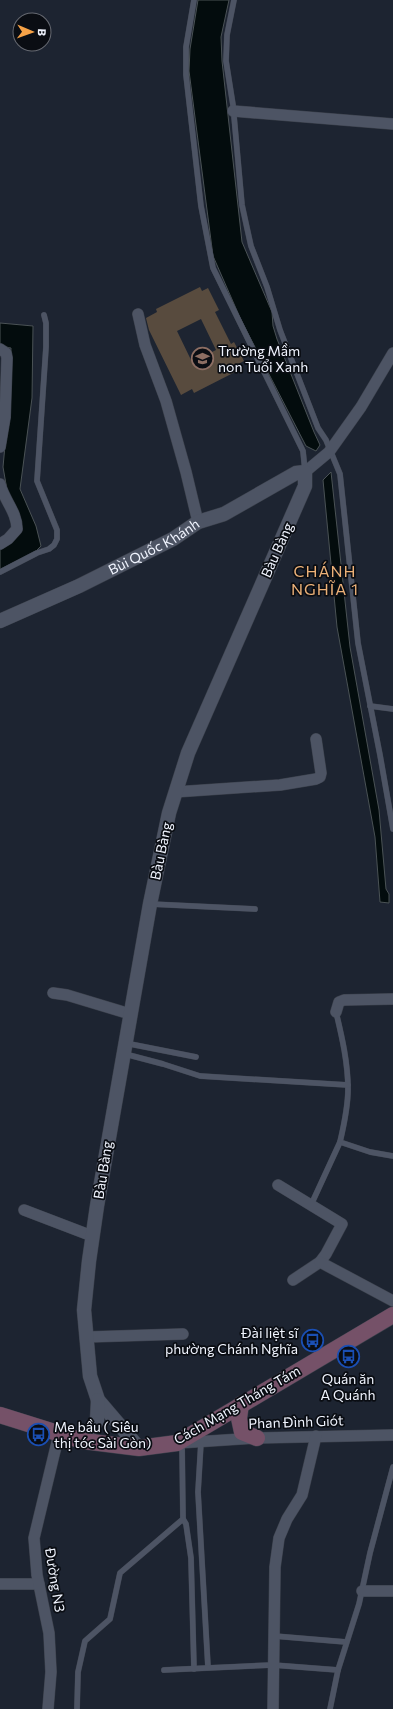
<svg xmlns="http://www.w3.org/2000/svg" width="393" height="1709" font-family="Commissioner,sans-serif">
<rect width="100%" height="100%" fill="#1d2431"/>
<!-- water -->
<g fill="#030c0d" stroke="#4a5255">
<polygon points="198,0 229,0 221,37 222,61 242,242 272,312 273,326 277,339 314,432 320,445 316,451 306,446 241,320 213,256 189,71 190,49"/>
<polygon points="0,323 33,326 32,398 20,489 36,526 41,546 33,554 0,571 0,550 20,529 7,490 3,467 9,402 11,348 0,346"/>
<polygon points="331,472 350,647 379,810 386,889 389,894 389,903 380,902 375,837 337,627 323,480"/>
</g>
<!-- building -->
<path fill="#584b3e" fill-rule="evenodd" d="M200,287l2,4 6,-3 11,22 -4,2 16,32 3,-2 10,19 -8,4 3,5 -45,23 -2,-4 -11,6 -32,-65 -3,-12 11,-6 -1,-3zM201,319l15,31 -24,12 -15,-31z"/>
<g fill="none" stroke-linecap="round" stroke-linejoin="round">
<defs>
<g id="service">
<polyline points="194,0 186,47 186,75 201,206 213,268 303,451 305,471"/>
<polyline points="234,0 227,35 226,61 233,105 242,205 247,228 251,246 267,287 280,330 318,428 326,440 340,474 358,643 380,755 393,829"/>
<polyline points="0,572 37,553 49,549 54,545 57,539 57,530 37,481 46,347 46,323 44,315"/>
<polyline points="370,706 393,709"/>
<polyline points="150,904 255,909"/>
<path d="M336,1012c6,25 12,51 12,77 0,18 -4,36 -8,53l30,10 23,4"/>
<polyline points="125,1043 196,1057"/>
<polyline points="125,1054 163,1064 200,1076 348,1085"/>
<polyline points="311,1205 340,1142"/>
<polyline points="201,1442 198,1492 208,1667"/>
<polyline points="182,1443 183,1519 186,1524 191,1558 194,1669"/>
<polyline points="274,1636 346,1642"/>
<polyline points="164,1670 273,1665 338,1670"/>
<polyline points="77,1709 78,1672 85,1641 110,1619 120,1573 183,1519"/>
<polyline points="330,1709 338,1670 359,1604 370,1553 393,1467"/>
</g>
<g id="minor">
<polyline points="233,111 393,124"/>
<polyline points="138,314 145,345 166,401 186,472 198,522"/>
<polyline points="0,349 6,353 7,358 5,417 0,447"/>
<polyline points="305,472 329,452 361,407 393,353"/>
<path d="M0,484c4,16 17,28 17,45l-9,10 -8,5"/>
<polyline points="175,792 280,785 316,779 320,777 321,773 316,739"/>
<polyline points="53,993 67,995 130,1014"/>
<polyline points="336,1012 339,1002 344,1000 393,999"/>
<polyline points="278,1185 342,1224 326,1254 320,1262 293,1280"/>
<polyline points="24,1210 92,1236"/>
<polyline points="320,1262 393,1301"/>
<polyline points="87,1337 183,1334"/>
<polyline points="179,1443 257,1438 393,1435"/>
<polyline points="0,1584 39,1584"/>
<polyline points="362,1591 393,1591"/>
<polyline points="48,1709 51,1672 49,1633 37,1575 34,1538 59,1434"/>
<polyline points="273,1709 275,1567 279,1538 287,1519 302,1495 316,1436"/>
</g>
<g id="tertiary">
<path id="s1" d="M0,621l79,-35 94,-47 25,-17 26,-8 72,-41 9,-1v14l-117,267 -19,60 -19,91 -53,302 -8,55 -5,49 6,66 8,24 41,48"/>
<polyline points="83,1441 97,1421 98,1400"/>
</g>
<g id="secondary">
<polyline points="241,1404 239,1418 242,1432 257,1438"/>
<polyline points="0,1415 83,1441 139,1448 177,1443 393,1315"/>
</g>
</defs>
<!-- service casing -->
<use href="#service" stroke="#3b404b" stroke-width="6"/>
<!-- minor casing -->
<use href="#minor" stroke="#3b404b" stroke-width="12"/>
<!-- tertiary casing -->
<use href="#tertiary" stroke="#3b404b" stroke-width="15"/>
<!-- secondary casing -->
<use href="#secondary" stroke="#3b404b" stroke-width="17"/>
<!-- service -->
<use href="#service" stroke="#4d5464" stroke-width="5.5"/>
<!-- minor -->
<use href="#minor" stroke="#4d5464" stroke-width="11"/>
<!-- tertiary -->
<use href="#tertiary" stroke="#4d5464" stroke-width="14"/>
<!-- secondary -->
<use href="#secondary" stroke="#755168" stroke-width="16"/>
</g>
<!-- icons -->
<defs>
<symbol id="school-ring" viewBox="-11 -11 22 22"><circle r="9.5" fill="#0a0d13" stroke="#8d6e63" stroke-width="1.5"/><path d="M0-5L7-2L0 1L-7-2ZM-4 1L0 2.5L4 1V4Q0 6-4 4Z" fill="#8d6e63"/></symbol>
<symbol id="bus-ring" viewBox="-11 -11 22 22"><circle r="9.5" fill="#0a0d13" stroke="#1a4fb4" stroke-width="1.5"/><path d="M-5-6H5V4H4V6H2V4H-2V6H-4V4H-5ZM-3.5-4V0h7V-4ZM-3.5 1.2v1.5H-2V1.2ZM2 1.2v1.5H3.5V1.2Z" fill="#1a4fb4"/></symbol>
</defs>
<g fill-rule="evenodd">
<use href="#school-ring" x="190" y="346" width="25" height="25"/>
<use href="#bus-ring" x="300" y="1328" width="25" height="25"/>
<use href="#bus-ring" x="336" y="1344" width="25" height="25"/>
<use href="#bus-ring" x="26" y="1422" width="25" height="25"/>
</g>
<g text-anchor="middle" stroke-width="3.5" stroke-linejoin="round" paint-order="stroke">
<!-- poi labels -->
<g font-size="14" fill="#f0f4fe" stroke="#0a0d13" text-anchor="start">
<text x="218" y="356">Trường Mầm<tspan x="218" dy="16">non Tuổi Xanh</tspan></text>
<text x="298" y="1338" text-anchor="end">Đài liệt sĩ<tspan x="298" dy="16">phường Chánh Nghĩa</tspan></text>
<text x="348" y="1384" text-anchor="middle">Quán ăn<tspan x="348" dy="16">A Quánh</tspan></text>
<text x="54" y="1432">Mẹ bầu ( Siêu<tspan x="54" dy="16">thị tóc Sài Gòn)</tspan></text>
</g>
<!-- street labels -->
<g font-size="14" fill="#f0f4fe" stroke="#0a0d13">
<text dy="5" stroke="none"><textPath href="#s1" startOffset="171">Bùi Quốc Khánh</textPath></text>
<text transform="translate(277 550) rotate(-66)" y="5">Bàu Bàng</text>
<text transform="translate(161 851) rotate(-78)" y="5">Bàu Bàng</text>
<text transform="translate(103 1170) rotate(-81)" y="5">Bàu Bàng</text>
<text transform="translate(237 1405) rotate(-30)" y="5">Cách Mạng Tháng Tám</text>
<text transform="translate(296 1422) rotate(-2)" y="5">Phan Đình Giót</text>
<text transform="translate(55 1580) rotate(81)" y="5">Đường N3</text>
</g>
<!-- quarter labels -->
<g font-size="16" letter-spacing="1" fill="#ecb178" stroke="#0a0d13">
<text x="325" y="577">CHÁNH<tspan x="325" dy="18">NGHĨA 1</tspan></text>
</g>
</g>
<!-- north arrow -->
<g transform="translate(32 32) rotate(92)"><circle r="19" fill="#0a0d13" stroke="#666971"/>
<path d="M0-3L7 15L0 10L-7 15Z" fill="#f6a247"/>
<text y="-6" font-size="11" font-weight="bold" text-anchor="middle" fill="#f0f4fe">B</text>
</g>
</svg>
